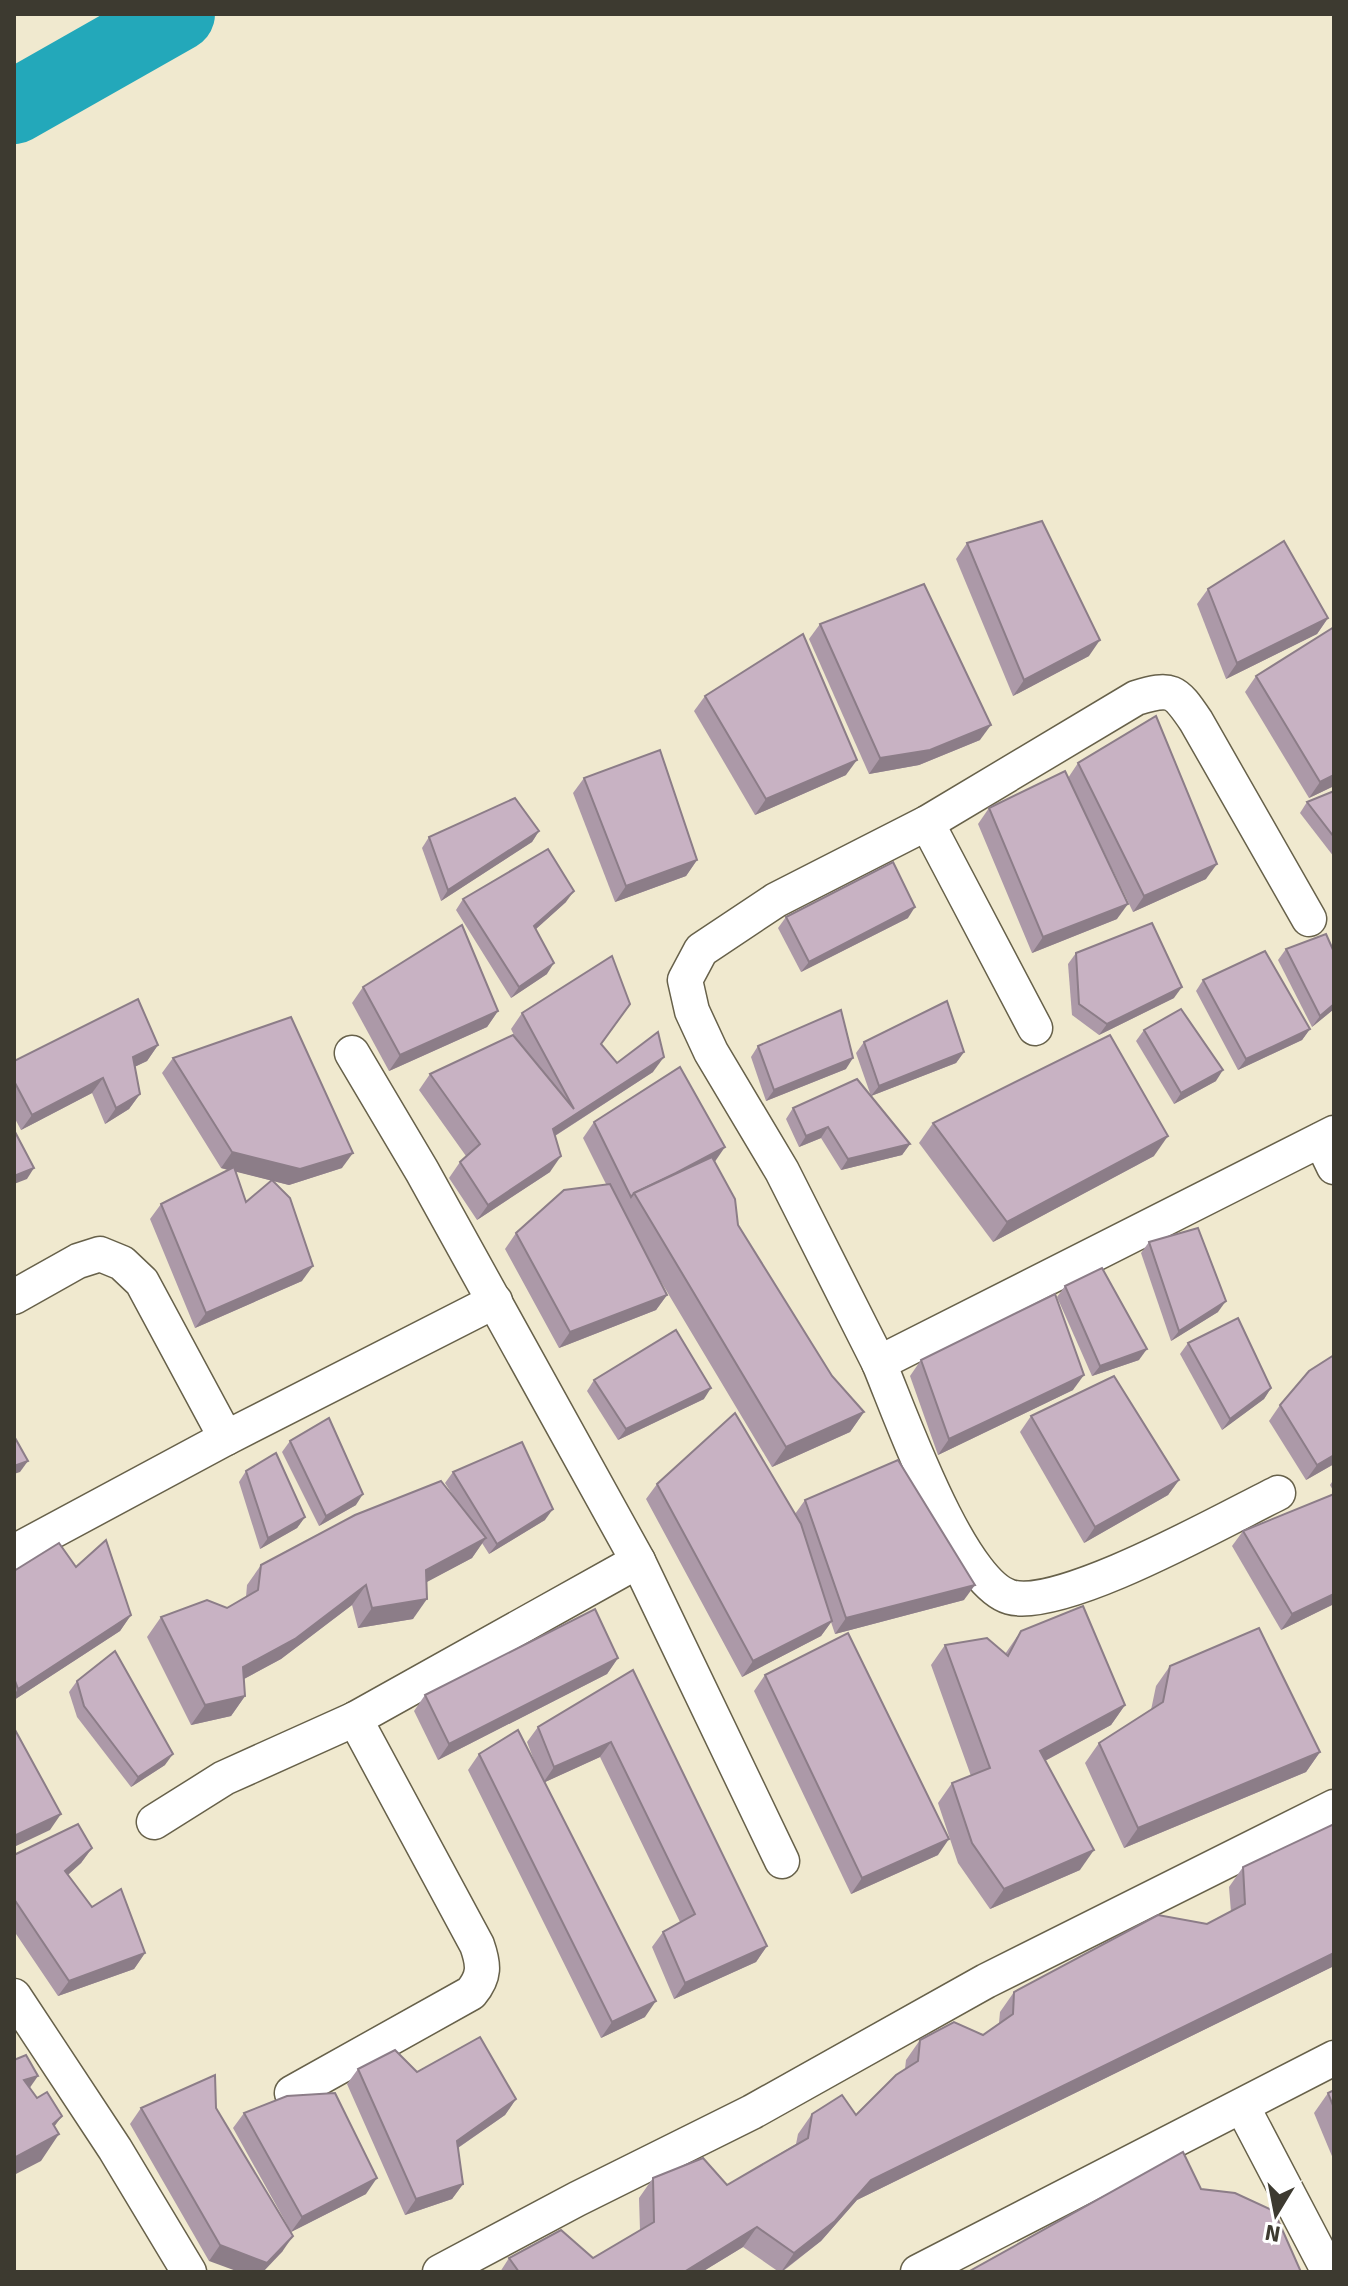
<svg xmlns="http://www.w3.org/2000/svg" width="1348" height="2286" font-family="Signika,sans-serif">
<rect width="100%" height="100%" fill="#f0e9cf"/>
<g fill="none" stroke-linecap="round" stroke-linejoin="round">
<!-- river -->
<polyline stroke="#23a8ba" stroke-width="74" points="14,107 178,14"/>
<defs>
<g id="street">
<polyline points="927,823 1035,1028"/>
<polyline points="352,1053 422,1171 638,1561 782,1861"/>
<polyline points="1321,1140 1334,1167"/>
<polyline points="14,1297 78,1261 100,1254 122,1263 142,1282 226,1438"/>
<path d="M879,1363l-97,-192 -71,-119 -19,-41 -7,-31 16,-30 75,-50 151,-77 209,-125c36,-11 39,-8 60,23l113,198"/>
<path d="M1278,1493c-51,25 -217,119 -268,104 -51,-15 -110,-184 -131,-234l455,-230"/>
<polyline points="14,1552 226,1438 495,1301"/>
<polyline points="154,1822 224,1778 355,1719 638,1561"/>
<polyline points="14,1996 115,2149 189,2272"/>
<path d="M292,2093l179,-100c14,-17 13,-28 6,-48l-122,-226"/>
<polyline points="1242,2106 1329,2272"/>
<polyline points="440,2272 577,2199 752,2112 986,1981 1334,1807"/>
<polyline points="918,2272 1334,2058"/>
</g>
</defs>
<!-- street casing -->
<use href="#street" stroke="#67614a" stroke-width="37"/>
<!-- street -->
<use href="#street" stroke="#fff" stroke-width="34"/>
</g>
<!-- wall -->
<g fill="#ac99a8">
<polygon points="967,543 1089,656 1013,696 956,559"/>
<polygon points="1208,589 1328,618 1317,634 1226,679 1197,604"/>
<polygon points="820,624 980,740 919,765 869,774 809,639"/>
<polygon points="1256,676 1334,786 1309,798 1245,692"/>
<polygon points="705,696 846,775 755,815 694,711"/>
<polygon points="1078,763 1206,879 1133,912 1089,821 1117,919 1032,953 978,824 989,808 1068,778"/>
<polygon points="584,778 697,860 686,876 615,902 573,793"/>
<polygon points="1334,791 1334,857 1300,813 1307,802"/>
<polygon points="539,831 532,842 441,901 422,848 429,837"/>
<polygon points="463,899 566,902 536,929 547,974 511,998 456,910"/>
<polygon points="786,917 908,918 801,972 778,928"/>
<polygon points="1286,949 1334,952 1334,1009 1312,1027 1278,960"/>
<polygon points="1076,953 1174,998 1099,1035 1072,1015 1068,964"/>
<polygon points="1203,980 1310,1029 1302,1040 1238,1070 1196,991"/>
<polygon points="363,987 498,1011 487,1027 389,1071 352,1003"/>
<polygon points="522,1013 601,1044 617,1063 653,1072 555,1136 550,1172 477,1220 449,1178 460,1162 466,1156 419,1090 430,1074 516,1039 511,1029"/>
<polygon points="1144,1030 1216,1081 1174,1104 1136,1041"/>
<polygon points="864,1042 964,1052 956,1063 871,1096 856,1053"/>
<polygon points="158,1045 147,1061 134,1067 140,1094 129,1109 105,1124 92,1093 21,1130 14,1117 14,1061"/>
<polygon points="758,1046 846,1069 766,1101 751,1057"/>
<polygon points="173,1058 342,1168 289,1185 235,1171 246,1202 302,1281 195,1328 150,1219 161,1204 228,1170 221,1168 162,1073"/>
<polygon points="793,1108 910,1144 902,1155 841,1170 821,1138 799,1147 786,1119"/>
<polygon points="594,1122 715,1162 738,1225 832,1376 864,1412 850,1432 772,1467 651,1265 667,1295 656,1310 559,1348 505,1249 516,1233 606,1184 583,1138"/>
<polygon points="933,1123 1154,1156 993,1242 919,1143"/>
<polygon points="1149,1242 1218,1312 1171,1341 1141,1253"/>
<polygon points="1065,1286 1139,1360 1092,1376 1057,1297"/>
<polygon points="1188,1343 1271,1388 1264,1399 1222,1430 1180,1354"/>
<polygon points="1334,1355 1334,1464 1306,1480 1269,1421 1280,1405"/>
<polygon points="921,1360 1073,1390 938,1455 910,1376"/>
<polygon points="594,1380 704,1399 618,1440 587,1391"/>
<polygon points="1031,1416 1179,1480 1168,1495 1084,1543 1020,1432"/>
<polygon points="290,1441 356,1505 319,1526 282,1452"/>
<polygon points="246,1471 305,1517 297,1528 260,1549 239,1482"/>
<polygon points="453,1472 545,1520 489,1554 482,1543 472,1558 426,1582 413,1619 358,1628 352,1605 281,1659 244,1679 245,1696 231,1716 191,1725 147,1637 161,1617 227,1608 246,1597 247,1585 261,1565 454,1497 445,1483"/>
<polygon points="1334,1479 1334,1492 1330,1485"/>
<polygon points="657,1484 795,1514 805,1500 964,1600 835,1634 831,1622 821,1636 742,1677 646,1499"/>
<polygon points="1243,1531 1334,1604 1281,1630 1232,1546"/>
<polygon points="76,1567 131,1615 120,1631 14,1700 14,1571"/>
<polygon points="1021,1631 1125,1705 1111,1725 1045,1761 1080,1870 990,1909 958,1863 938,1803 952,1783 971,1776 931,1665 945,1645 1005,1654"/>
<polygon points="618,1658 607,1674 438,1760 414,1711 425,1695"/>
<polygon points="1170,1666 1320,1752 1306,1772 1124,1848 1085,1763 1099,1743 1151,1710 1156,1686"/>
<polygon points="633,1670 767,1946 756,1962 674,1999 652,1947 663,1932 680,1922 600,1757 545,1782 645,2017 601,2038 468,1770 479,1754 535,1763 527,1742 538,1727"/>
<polygon points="765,1675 938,1855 851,1894 754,1691"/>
<polygon points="77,1681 165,1765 131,1787 77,1717 69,1692"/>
<polygon points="92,1848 81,1863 68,1875 92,1907 145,1953 134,1969 58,1996 14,1931 14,1855"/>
<polygon points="1243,1867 1334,1966 857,2200 821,2241 782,2272 779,2272 743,2247 702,2272 500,2272 509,2258 593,2258 640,2230 639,2198 653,2178 727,2185 796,2144 798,2134 812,2114 856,2115 905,2069 906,2060 920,2040 983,2035 999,2023 1000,2012 1014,1992 1207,1924 1231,1912 1229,1887"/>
<polygon points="358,2069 417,2072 516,2099 505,2115 458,2148 463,2184 452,2199 405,2215 347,2084"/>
<polygon points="1334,2090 1334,2161 1314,2113 1328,2093"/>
<polygon points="141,2108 216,2108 290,2230 233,2128 244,2113 366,2194 291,2232 282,2252 209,2261 130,2124"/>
</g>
<!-- shaded-wall -->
<g fill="#8c7d88">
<polygon points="1328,618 1317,634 1226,679 1237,663"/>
<polygon points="1100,640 1089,656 1013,696 1024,680"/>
<polygon points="991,725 980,740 919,765 869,774 880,758"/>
<polygon points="857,760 846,775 755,815 766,799"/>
<polygon points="1334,775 1334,786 1309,798 1320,782"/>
<polygon points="539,831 532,842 441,901 448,890"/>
<polygon points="697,860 686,876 615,902 626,886"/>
<polygon points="1217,864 1206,879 1133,912 1144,896"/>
<polygon points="574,891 566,902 527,937 534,926"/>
<polygon points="1128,904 1117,919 1032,953 1043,937"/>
<polygon points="915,907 908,918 801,972 809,962"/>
<polygon points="554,963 547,974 511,998 519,987"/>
<polygon points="1182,987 1174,998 1099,1035 1107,1024"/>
<polygon points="1334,1004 1334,1009 1312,1027 1320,1016"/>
<polygon points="498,1011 487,1027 389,1071 400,1055"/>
<polygon points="1310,1029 1302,1040 1238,1070 1246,1059"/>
<polygon points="158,1045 147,1061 122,1073 133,1057"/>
<polygon points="964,1052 956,1063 871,1096 879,1086"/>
<polygon points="664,1057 653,1072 542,1144 553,1129"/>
<polygon points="853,1058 846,1069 766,1101 774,1090"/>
<polygon points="1223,1070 1216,1081 1174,1104 1181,1093"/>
<polygon points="103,1078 92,1093 21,1130 32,1115"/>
<polygon points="140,1094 129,1109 105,1124 116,1108"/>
<polygon points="828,1127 821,1138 799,1147 806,1136"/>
<polygon points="1168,1136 1154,1156 993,1242 1007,1222"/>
<polygon points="910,1144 902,1155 841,1170 848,1159"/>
<polygon points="725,1147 714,1163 635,1195"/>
<polygon points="232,1152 353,1153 342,1168 289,1185 221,1168"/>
<polygon points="561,1156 550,1172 477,1220 488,1205"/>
<polygon points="34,1168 27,1179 14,1184 14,1176"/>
<polygon points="313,1266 302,1281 195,1328 206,1313"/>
<polygon points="667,1295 656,1310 559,1348 570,1332"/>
<polygon points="1226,1301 1218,1312 1171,1341 1179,1331"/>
<polygon points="1147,1349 1139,1360 1092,1376 1100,1366"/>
<polygon points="1084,1375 1073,1390 938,1455 949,1439"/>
<polygon points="711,1388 704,1399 618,1440 626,1429"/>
<polygon points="1271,1388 1264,1399 1222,1430 1230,1419"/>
<polygon points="864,1412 850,1432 772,1467 786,1447"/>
<polygon points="1334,1455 1334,1464 1306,1480 1317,1465"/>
<polygon points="28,1461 20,1472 14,1474 14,1466"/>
<polygon points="1179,1480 1168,1495 1084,1543 1095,1527"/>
<polygon points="363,1494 356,1505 319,1526 326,1516"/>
<polygon points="553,1509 545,1520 489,1554 497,1544"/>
<polygon points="305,1517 297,1528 260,1549 268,1538"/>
<polygon points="486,1538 472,1558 412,1590 426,1570"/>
<polygon points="366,1585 352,1605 281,1659 229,1687 243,1667"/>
<polygon points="975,1585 964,1600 835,1634 846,1618"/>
<polygon points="1334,1594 1334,1604 1281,1630 1292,1614"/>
<polygon points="427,1599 413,1619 358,1628 372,1608"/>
<polygon points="131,1615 120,1631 14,1700 14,1695 18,1689"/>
<polygon points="832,1621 821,1636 742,1677 753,1661"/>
<polygon points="618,1658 607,1674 438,1760 449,1744"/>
<polygon points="245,1696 231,1716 191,1725 205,1705"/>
<polygon points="1125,1705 1111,1725 1026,1771 1040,1751"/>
<polygon points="611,1742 600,1757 543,1783 554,1767"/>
<polygon points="1320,1752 1306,1772 1124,1848 1138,1828"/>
<polygon points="173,1754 165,1765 131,1787 138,1777"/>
<polygon points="61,1814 50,1830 14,1847 14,1836"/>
<polygon points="949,1839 938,1855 851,1894 862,1878"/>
<polygon points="92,1848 81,1863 54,1887 65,1871"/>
<polygon points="1094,1850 1080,1870 990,1909 1004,1889"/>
<polygon points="767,1946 756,1962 674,1999 685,1983"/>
<polygon points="145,1953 134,1969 58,1996 69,1981"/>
<polygon points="1334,1953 1334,1966 857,2200 821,2241 781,2272 794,2253 871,2180"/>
<polygon points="656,2001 645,2017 601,2038 612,2022"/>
<polygon points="38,2076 20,2102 24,2080"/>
<polygon points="516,2099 505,2115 446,2156 457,2141"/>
<polygon points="62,2116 43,2142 59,2134 41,2161 14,2175 14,2158"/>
<polygon points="377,2178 366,2194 291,2232 302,2217"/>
<polygon points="463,2184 452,2199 405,2215 416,2199"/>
<polygon points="757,2227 743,2247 702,2272 684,2272"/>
<polygon points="293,2236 282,2252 263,2272 239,2272 209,2261 220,2245"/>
</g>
<!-- building -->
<g fill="#c8b2c3" stroke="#8c7d88" stroke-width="2">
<polygon points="1042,521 1100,640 1024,680 967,543"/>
<polygon points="1284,541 1328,618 1237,663 1208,589"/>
<polygon points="924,584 991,725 930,750 880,758 820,624"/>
<polygon points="1334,627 1334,775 1320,782 1256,676"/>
<polygon points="803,634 857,760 766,799 705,696"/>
<polygon points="1156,716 1217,864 1144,896 1078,763"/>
<polygon points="660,750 697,860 626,886 584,778"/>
<polygon points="1065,771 1128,904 1043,937 989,808"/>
<polygon points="1334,791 1334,837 1307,802"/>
<polygon points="515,798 539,831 448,890 429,837"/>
<polygon points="548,849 574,891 534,926 554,963 519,987 463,899"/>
<polygon points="893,862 915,907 809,962 786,917"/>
<polygon points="1152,923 1182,987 1107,1024 1079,1004 1076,953"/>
<polygon points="462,925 498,1011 400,1055 363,987"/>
<polygon points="1326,934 1334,952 1334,1004 1320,1016 1286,949"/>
<polygon points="1265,951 1310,1029 1246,1059 1203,980"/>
<polygon points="612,956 630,1004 601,1044 617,1063 658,1032 664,1057 553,1129 561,1156 488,1205 460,1162 480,1144 430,1074 513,1035 574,1109 522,1013"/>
<polygon points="138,999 158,1045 133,1057 140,1094 116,1108 103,1078 32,1115 14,1081 14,1061"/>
<polygon points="947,1001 964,1052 879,1086 864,1042"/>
<polygon points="1181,1009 1223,1070 1181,1093 1144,1030"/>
<polygon points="841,1010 853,1058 774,1090 758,1046"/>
<polygon points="291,1017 353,1153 300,1169 232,1152 173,1058"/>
<polygon points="1110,1035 1168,1136 1007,1222 933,1123"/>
<polygon points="680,1067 725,1147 676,1173 634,1193 631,1197 594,1122"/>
<polygon points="857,1079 910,1144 848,1159 828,1127 806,1136 793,1108"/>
<polygon points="14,1130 34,1168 14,1176"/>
<polygon points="712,1157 735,1199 738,1225 832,1376 864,1412 786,1447 634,1193"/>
<polygon points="234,1167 246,1202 272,1180 290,1198 313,1266 206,1313 161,1204"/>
<polygon points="610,1184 667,1295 570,1332 516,1233 564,1190"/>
<polygon points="1198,1228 1226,1301 1179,1331 1149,1242"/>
<polygon points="1102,1268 1147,1349 1100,1366 1065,1286"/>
<polygon points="1055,1294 1084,1375 949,1439 921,1360"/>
<polygon points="1238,1318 1271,1388 1230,1419 1188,1343"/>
<polygon points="676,1330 711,1388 626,1429 594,1380"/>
<polygon points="1334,1355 1334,1455 1317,1465 1280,1405 1309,1371"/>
<polygon points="1114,1376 1179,1480 1095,1527 1031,1416"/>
<polygon points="735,1413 801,1524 832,1621 753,1661 657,1484"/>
<polygon points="329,1418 363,1494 326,1516 290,1441"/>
<polygon points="14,1436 28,1461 14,1466"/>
<polygon points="522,1442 553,1509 497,1544 453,1472"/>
<polygon points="276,1453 305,1517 268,1538 246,1471"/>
<polygon points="898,1460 975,1585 846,1618 805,1500"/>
<polygon points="441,1481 486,1538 426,1570 427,1599 372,1608 366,1585 295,1639 243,1667 245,1696 205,1705 161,1617 207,1600 227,1608 258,1590 261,1565 355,1515"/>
<polygon points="1334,1494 1334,1594 1292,1614 1243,1531"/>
<polygon points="106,1540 131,1615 18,1689 14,1678 14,1571 59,1543 76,1567"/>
<polygon points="1083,1606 1125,1705 1040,1751 1094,1850 1004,1889 972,1843 952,1783 990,1768 945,1645 987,1638 1008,1656 1021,1631"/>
<polygon points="595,1609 618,1658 449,1744 425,1695"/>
<polygon points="1259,1628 1320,1752 1138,1828 1099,1743 1163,1702 1170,1666"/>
<polygon points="848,1633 949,1839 862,1878 765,1675"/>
<polygon points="115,1651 173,1754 138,1777 84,1706 77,1681"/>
<polygon points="633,1670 767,1946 685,1983 663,1932 695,1914 611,1742 554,1767 538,1727"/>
<polygon points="14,1728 61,1814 14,1836"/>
<polygon points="518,1730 656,2001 612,2022 479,1754"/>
<polygon points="78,1824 92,1848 65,1871 92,1907 121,1889 145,1953 69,1981 14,1899 14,1855"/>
<polygon points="1334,1824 1334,1953 871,2180 835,2221 794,2253 757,2227 684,2272 519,2272 509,2258 561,2230 593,2258 654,2222 653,2178 703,2158 727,2185 808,2138 812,2114 842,2095 856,2115 896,2075 918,2061 920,2040 954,2022 983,2035 1013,2014 1014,1992 1158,1915 1207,1924 1245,1904 1243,1867"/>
<polygon points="480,2037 516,2099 457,2141 463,2184 416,2199 358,2069 395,2050 417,2072"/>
<polygon points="26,2055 38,2076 24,2080 37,2098 47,2092 62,2116 53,2124 59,2134 14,2158 14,2060"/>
<polygon points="215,2075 216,2108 293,2236 267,2263 220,2245 141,2108"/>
<polygon points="1334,2090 1334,2108 1328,2093"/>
<polygon points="335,2093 377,2178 302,2217 244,2113 287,2096"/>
<polygon points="1183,2152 1201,2189 1235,2193 1274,2211 1301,2272 968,2272"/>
</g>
<!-- border -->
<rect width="1348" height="2286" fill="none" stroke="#3d3a30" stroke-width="32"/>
<!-- north arrow -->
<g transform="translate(1276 2214) rotate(190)" stroke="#ffffff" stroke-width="6" paint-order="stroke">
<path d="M0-6L14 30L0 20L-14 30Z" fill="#3d3a30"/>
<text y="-12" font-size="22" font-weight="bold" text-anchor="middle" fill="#3d3a30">N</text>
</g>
</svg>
